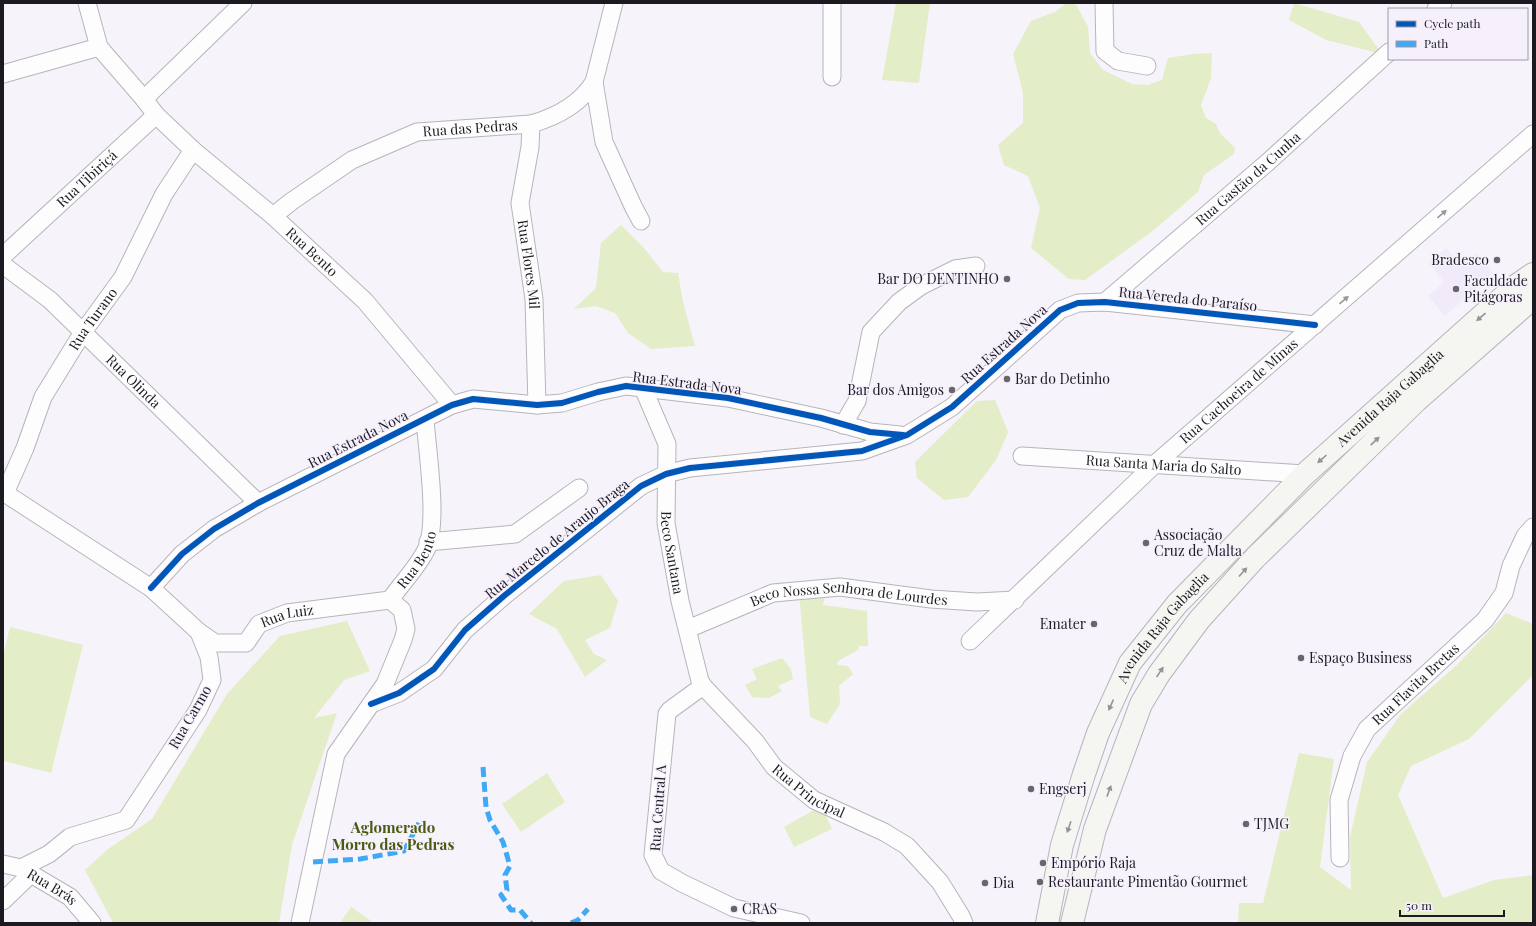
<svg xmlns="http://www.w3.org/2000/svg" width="1536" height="926" font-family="'Playfair Display',serif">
<rect width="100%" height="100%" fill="#f6f3fa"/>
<!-- built -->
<polygon fill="#f0eafa" points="1446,248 1462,266 1477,254 1493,273 1445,316 1428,296 1444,282 1429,263"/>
<!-- green -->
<g fill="#e3eec8">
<polygon points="896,3 930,3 919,83 882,80"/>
<polygon points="1067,3 1074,3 1078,8 1088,27 1090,53 1103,70 1132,84 1148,85 1162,80 1168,58 1193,54 1212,53 1211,78 1201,105 1206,118 1216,124 1220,133 1235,148 1234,154 1204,175 1198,192 1154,230 1085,280 1069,279 1031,248 1040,208 1028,176 1004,165 998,145 1023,123 1023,93 1013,54 1031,21 1055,12"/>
<polygon points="1294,3 1359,22 1382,54 1326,40 1289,20"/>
<polygon points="621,225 644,248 663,272 678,273 683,302 695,346 651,349 628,333 615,313 596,306 574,309 596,288 601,243"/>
<polygon points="995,400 1008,432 996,460 968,497 944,500 917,478 915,462 977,401"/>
<polygon points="601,575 618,601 610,628 585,640 594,654 607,660 585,677 557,629 529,614 564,581"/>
<polygon points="826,591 823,605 867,611 868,646 859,646 858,650 838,661 837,665 848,666 853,674 839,686 840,704 827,724 810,717 799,592"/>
<polygon points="1506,613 1533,624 1533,675 1469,739 1411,766 1398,795 1443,898 1494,880 1533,875 1533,923 1238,923 1239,903 1263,903 1299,753 1334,759 1320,867 1351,890 1350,837 1367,762 1401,714 1457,665"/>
<polygon points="347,621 370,671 344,680 314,718 337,713 292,845 279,923 113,923 85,870 108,849 152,819 227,694 280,636"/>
<polygon points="10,627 83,645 51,773 3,761 3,656"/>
<polygon points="782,658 791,669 793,679 778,686 782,691 769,698 752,697 745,685 757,679 752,669"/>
<polygon points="547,773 565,802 521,832 502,804"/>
<polygon points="821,806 832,829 794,847 784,827"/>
<polygon points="351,907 374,923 340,923"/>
</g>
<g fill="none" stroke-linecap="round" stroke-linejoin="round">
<defs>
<g id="minor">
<path id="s1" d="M87,3l12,44 45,52 12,16 37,35 80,66 92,85 87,104"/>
<polyline points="1104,3 1105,51 1118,61 1147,66"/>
<polyline points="1436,9 1443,3"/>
<polyline points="3,74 99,47"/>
<polyline points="832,77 832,3"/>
<polyline points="594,82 604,142 633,206 641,221"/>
<polyline points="144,99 243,3"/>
<path id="s2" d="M531,124l-1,23 -10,56 14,96 3,106"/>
<path id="s3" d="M273,216l19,-15 60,-41 65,-28 114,-8c25,-7 49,-20 63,-42l20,-79"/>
<path id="s4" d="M3,256l153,-141"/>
<path id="s5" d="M3,265l47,35 208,203"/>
<path id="s6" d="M1105,302l163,-140 121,-110"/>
<path id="s7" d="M643,388l24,56 -1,79 14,78 20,80 3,5 52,55 19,26 40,33 70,32 23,14 33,36 21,34 3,7"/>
<polyline points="843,425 857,401 871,332 899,302 921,286 955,269 976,266"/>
<path id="s8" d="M1022,456l283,18"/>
<polyline points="3,492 151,588 199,632 209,657 212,680 198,710 126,820 70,837 49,854 21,868"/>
<path id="s9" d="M5,493l20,-45 18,-51 40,-65 40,-55 41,-83 29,-44"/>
<polyline points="428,542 515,534 579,488"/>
<polyline points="151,588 182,554 214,529 258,503 452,405 473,399 537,405 562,403 598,392 626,386 728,398 821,418 870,432 900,435"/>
<path id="s10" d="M390,600c11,-16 27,-32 36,-50 13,-26 1,-100 -1,-131"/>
<path id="s11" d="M688,629l85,-36 67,-6 91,12 46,3 38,-2"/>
<path id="s12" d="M199,632l16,11h31l13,-19 28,-11 103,-13"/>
<path id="s13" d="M970,641l184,-176 379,-331"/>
<polyline points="703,686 670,710 667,714 653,855 661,871 682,883 734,908 801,923"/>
<polyline points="371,704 399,693 434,669 465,630 505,595 641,486 666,474 690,468 862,451 907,435 952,407 1060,310 1078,303 1105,302 1315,325"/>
<path id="s14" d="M1340,858l-1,-58 13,-44 15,-27 118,-109 19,-27 7,-27 14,-30 8,-9"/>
<path id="s15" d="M3,864l18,4 49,29 22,26"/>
<polyline points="3,901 31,874"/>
<polyline points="300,923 336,754 385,684 403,640 406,629 402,610 390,600"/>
</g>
<g id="secondary">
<path id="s16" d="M1047,923l15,-78 22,-71 14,-41 32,-70 47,-59 128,-130 171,-153 41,-36 16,-11"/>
<polyline points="1072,923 1095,829 1141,704 1159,674 1199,620 1255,558 1416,401 1533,298"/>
</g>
</defs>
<!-- minor casing -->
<use href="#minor" stroke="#b7b4ba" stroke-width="19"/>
<!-- secondary casing -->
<use href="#secondary" stroke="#b7b4ba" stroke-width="24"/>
<!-- minor -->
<use href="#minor" stroke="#fefdfe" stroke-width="17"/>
<!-- secondary -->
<use href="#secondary" stroke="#f5f6f2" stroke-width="22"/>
<!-- quiet -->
<g stroke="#3fa9f5" stroke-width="5" stroke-dasharray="10 5" stroke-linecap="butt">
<polyline points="483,767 486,807 490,820 503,842 510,866 505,875 507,890 501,895 511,910 520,910 531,923"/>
<polyline points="313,862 360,859 404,851 419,823"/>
<polyline points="571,923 578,920 588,909"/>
</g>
<defs>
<g id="cycleway">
<polyline points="151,588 182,554 214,529 258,503 452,405 473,399 537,405 562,403 598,392 626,386 728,398 821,418 870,432 903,435"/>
<polyline points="371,704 399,693 434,669 465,630 505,595 641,486 666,474 690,468 862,451 907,435 952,407 1060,310 1078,303 1105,302 1315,325"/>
</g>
</defs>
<!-- cycleway casing -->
<use href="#cycleway" stroke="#f6f0fd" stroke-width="8"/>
<!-- cycleway -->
<use href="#cycleway" stroke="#0057b8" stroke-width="6"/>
</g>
<!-- one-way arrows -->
<defs><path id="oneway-solid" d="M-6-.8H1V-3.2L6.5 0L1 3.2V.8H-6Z"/></defs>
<g fill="#98979a">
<use href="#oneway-solid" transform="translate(1442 214) rotate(-41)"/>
<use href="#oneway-solid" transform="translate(1344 300) rotate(-41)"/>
</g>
<g fill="#939394">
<use href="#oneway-solid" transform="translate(1481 317) rotate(139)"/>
<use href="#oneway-solid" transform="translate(1375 441) rotate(-44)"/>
<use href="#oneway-solid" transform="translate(1322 459) rotate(138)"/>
<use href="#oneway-solid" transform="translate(1243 572) rotate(-48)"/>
<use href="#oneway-solid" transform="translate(1160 672) rotate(-56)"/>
<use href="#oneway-solid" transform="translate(1111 705) rotate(114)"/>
<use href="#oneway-solid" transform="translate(1109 791) rotate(-70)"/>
<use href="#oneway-solid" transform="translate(1069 827) rotate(109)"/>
</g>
<!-- markers -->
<g fill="#68666c" stroke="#f6f0fd" stroke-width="1.5">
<circle cx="1497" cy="260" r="4"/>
<circle cx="1007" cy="279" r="4"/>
<circle cx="1456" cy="289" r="4"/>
<circle cx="1007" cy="379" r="4"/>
<circle cx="952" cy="390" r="4"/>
<circle cx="1146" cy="543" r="4"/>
<circle cx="1094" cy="624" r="4"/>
<circle cx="1301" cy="658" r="4"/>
<circle cx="1031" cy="789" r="4"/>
<circle cx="1246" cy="824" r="4"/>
<circle cx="1043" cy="863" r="4"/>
<circle cx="1040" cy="882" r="4"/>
<circle cx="985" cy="883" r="4"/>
<circle cx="734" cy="909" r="4"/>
</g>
<g text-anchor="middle" stroke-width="3" stroke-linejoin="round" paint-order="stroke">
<!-- street labels -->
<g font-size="14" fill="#1c1a20" stroke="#f6f0fd">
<text dy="5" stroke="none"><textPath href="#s3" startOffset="221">Rua das Pedras</textPath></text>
<text dy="5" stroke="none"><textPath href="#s6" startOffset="189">Rua Gastão da Cunha</textPath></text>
<text dy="5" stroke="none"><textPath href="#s4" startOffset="114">Rua Tibiriçá</textPath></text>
<text dy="5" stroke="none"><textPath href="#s1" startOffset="342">Rua Bento</textPath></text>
<text dy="5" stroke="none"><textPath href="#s2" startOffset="142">Rua Flores Mil</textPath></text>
<text transform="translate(1188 299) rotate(6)" y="5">Rua Vereda do Paraíso</text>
<text dy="5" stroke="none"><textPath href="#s9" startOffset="196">Rua Turano</textPath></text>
<text transform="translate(1004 344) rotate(-42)" y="5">Rua Estrada Nova</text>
<text dy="5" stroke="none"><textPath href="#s5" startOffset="175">Rua Olinda</textPath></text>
<text transform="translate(687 383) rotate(7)" y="5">Rua Estrada Nova</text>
<text dy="5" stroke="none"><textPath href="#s13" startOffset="367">Rua Cachoeira de Minas</textPath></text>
<text dy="5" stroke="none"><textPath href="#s16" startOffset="646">Avenida Raja Gabaglia</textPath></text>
<text transform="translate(358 439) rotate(-27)" y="5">Rua Estrada Nova</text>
<text dy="5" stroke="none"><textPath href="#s8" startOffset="142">Rua Santa Maria do Salto</textPath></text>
<text transform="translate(557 539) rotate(-39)" y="5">Rua Marcelo de Araujo Braga</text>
<text dy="5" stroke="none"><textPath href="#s7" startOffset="170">Beco Santana</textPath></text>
<text dy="5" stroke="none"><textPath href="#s10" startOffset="49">Rua Bento</textPath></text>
<text dy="5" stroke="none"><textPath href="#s11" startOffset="168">Beco Nossa Senhora de Lourdes</textPath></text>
<text dy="5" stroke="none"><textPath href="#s12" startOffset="103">Rua Luiz</textPath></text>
<text dy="5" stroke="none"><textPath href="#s16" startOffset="322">Avenida Raja Gabaglia</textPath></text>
<text dy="5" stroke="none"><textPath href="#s14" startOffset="201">Rua Flavita Bretas</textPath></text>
<text transform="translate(190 717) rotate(-60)" y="5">Rua Carmo</text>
<text dy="5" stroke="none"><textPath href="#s7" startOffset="458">Rua Principal</textPath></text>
<text transform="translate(658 808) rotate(-86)" y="5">Rua Central A</text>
<text dy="5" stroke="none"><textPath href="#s15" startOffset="55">Rua Brás</textPath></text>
</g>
<!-- poi labels -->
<g font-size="14" fill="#1c1a20" stroke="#f6f0fd" text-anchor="start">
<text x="1489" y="265" text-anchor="end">Bradesco</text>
<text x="999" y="284" text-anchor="end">Bar DO DENTINHO</text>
<text x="1464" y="286">Faculdade<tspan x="1464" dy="16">Pitágoras</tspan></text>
<text x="1015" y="384">Bar do Detinho</text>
<text x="944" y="395" text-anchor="end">Bar dos Amigos</text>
<text x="1154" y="540">Associação<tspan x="1154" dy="16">Cruz de Malta</tspan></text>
<text x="1086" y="629" text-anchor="end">Emater</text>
<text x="1309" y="663">Espaço Business</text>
<text x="1039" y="794">Engserj</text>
<text x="1254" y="829">TJMG</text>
<text x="1051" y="868">Empório Raja</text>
<text x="1048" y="887">Restaurante Pimentão Gourmet</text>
<text x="993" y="888">Dia</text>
<text x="742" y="914">CRAS</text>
</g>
<!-- neighbourhood labels -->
<g font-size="15" font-weight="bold" fill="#495b0f" stroke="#f6f0fd">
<text x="393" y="833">Aglomerado<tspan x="393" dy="17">Morro das Pedras</tspan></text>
</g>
</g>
<!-- border -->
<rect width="1536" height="926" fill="none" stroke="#1c1a20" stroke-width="8"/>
<!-- legend -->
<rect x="1388" y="8" width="140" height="52" fill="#f6f0fd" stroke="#9f9aa5"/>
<rect x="1396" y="21" width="20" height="6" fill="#0057b8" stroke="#9f9aa5"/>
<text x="1424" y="28" font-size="12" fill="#1c1a20">Cycle path</text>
<rect x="1396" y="41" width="20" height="6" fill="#3fa9f5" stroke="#9f9aa5"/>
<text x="1424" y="48" font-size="12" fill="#1c1a20">Path</text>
<!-- scale -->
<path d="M1400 910v6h104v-6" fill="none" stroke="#1c1a20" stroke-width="2"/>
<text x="1406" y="910" font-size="12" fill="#1c1a20" stroke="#f6f0fd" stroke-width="3" paint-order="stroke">50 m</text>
</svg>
